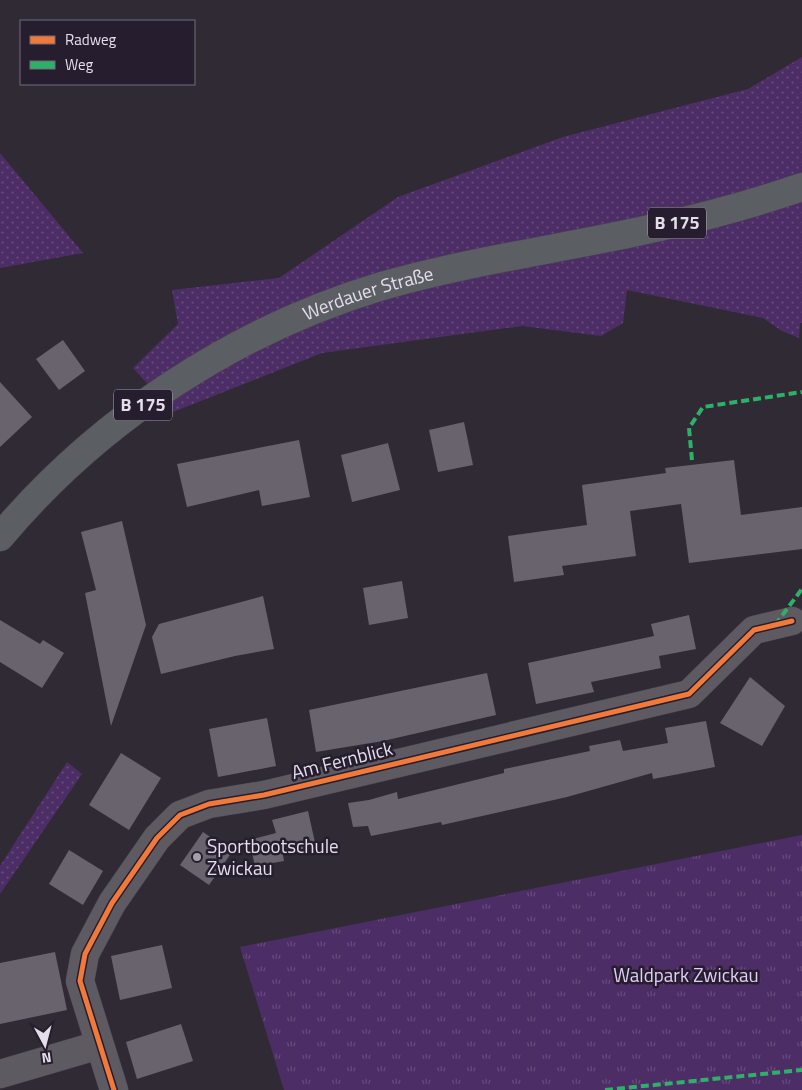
<svg xmlns="http://www.w3.org/2000/svg" width="802" height="1090" font-family="'Titillium Web',sans-serif">
<defs>
<pattern id="grass-dots" width="8" height="8" patternUnits="userSpaceOnUse" patternTransform="scale(1.25)"><rect width="8" height="8" fill="#4d2d66"/><path d="M2 2h.1M6 6h.1" fill="none" stroke="#664b7c" stroke-width="1.8" stroke-linecap="round"/></pattern>
<pattern id="park-tufts" width="24" height="20" patternUnits="userSpaceOnUse" patternTransform="scale(1.25)"><rect width="24" height="20" fill="#4d2d66"/><path d="M3 7l-1-3M5 7V3M7 7l1-3M15 17l-1-3M17 17v-4M19 17l1-3" fill="none" stroke="#664b7c"/></pattern>
</defs>
<rect width="100%" height="100%" fill="#302a35"/>
<!-- grass -->
<g fill="url(#grass-dots)">
<polygon points="802,57 802,323 800,323 799,338 782,331 763,318 627,290 623,323 601,336 522,326 322,353 173,412 133,368 178,324 172,290 279,278 398,197 563,137 748,89"/>
<polygon points="0,153 83,253 0,268"/>
<polygon points="67,762 82,774 0,894 0,866"/>
</g>
<!-- park -->
<polygon fill="url(#park-tufts)" points="802,835 802,1090 284,1090 240,947"/>
<!-- building -->
<g fill="#68636d">
<polygon points="63,340 85,371 59,390 36,359"/>
<polygon points="0,382 32,417 0,447"/>
<polygon points="464,422 473,465 438,472 429,430"/>
<polygon points="299,440 310,497 262,506 259,490 187,507 177,464"/>
<polygon points="388,443 400,490 352,502 341,455"/>
<polygon points="734,460 741,515 802,507 802,549 689,563 681,504 630,511 636,556 562,566 564,575 514,582 508,536 587,525 582,485 666,473 665,468"/>
<polygon points="122,521 146,625 111,726 85,593 96,590 81,532"/>
<polygon points="402,581 408,618 369,625 363,588"/>
<polygon points="263,596 274,649 235,656 161,674 152,637 159,624"/>
<polygon points="689,615 696,649 659,656 661,668 591,682 594,692 536,704 528,663 654,636 651,624"/>
<polygon points="0,620 40,644 43,640 64,653 42,688 0,662"/>
<polygon points="487,673 496,715 383,741 316,752 309,710"/>
<polygon points="750,677 785,706 762,746 720,723"/>
<polygon points="267,718 276,766 218,777 209,729"/>
<polygon points="706,721 715,767 653,779 652,773 567,797 442,825 441,822 371,836 368,826 353,827 348,803 369,800 397,792 398,799 504,773 504,769 590,751 589,746 620,740 623,751 668,743 665,728"/>
<polygon points="121,753 161,778 129,830 89,805"/>
<polygon points="308,811 316,847 283,855 284,861 255,866 249,840 276,833 272,820"/>
<polygon points="203,832 232,852 209,885 180,865"/>
<polygon points="69,850 103,871 83,905 49,884"/>
<polygon points="162,945 172,988 120,1000 111,956"/>
<polygon points="55,952 67,1010 0,1024 0,963"/>
<polygon points="181,1024 193,1061 137,1079 126,1042"/>
</g>
<g fill="none" stroke-linecap="round" stroke-linejoin="round">
<defs>
<g id="minor">
<polyline points="0,1074 99,1045"/>
<polyline points="114,1090 80,981 85,954 112,903 157,838 180,815 209,804 264,795 689,694 754,630 792,621"/>
</g>
<g id="primary">
<path id="s1" d="M0,537c98,-117 235,-207 382,-251 91,-26 185,-38 277,-59 49,-11 96,-24 143,-40"/>
</g>
</defs>
<!-- minor casing -->
<use href="#minor" stroke="#4d4851" stroke-width="29"/>
<!-- primary casing -->
<use href="#primary" stroke="#4d4851" stroke-width="29"/>
<!-- minor -->
<use href="#minor" stroke="#5e5a61" stroke-width="28"/>
<!-- primary -->
<use href="#primary" stroke="#5b5f64" stroke-width="28"/>
<!-- quiet -->
<g stroke="#2db169" stroke-width="4" stroke-dasharray="8 4" stroke-linecap="butt">
<polyline points="692,460 689,428 703,407 802,392"/>
<polyline points="775,625 802,589"/>
<polyline points="605,1090 802,1070"/>
</g>
<defs>
<polyline id="cycleway" points="114,1090 80,981 85,954 112,903 157,838 180,815 209,804 264,795 689,694 754,630 792,621"/>
</defs>
<!-- cycleway casing -->
<use href="#cycleway" stroke="#261d2f" stroke-width="8"/>
<!-- cycleway -->
<use href="#cycleway" stroke="#f17a3a" stroke-width="5"/>
</g>
<!-- markers -->
<circle fill="#a59fab" stroke="#261d2f" stroke-width="2" cx="197" cy="857" r="5"/>
<g text-anchor="middle" stroke-width="5" stroke-linejoin="round" paint-order="stroke">
<!-- shield labels -->
<g fill="#261d2f" stroke="#aba4b2" stroke-width="1">
<rect x="648" y="207.5" width="58" height="31" rx="4"/>
<rect x="114" y="389.5" width="58" height="31" rx="4"/>
</g>
<g font-size="18" font-weight="bold" fill="#e4deea">
<text x="677" y="229">B 175</text>
<text x="143" y="411">B 175</text>
</g>
<!-- street labels -->
<g font-size="19" fill="#e4deea" stroke="#261d2f">
<text dy="7" stroke="none"><textPath href="#s1" startOffset="448">Werdauer Straße</textPath></text>
<text transform="translate(342 760) rotate(-14)" y="7">Am Fernblick</text>
</g>
<!-- poi labels -->
<g font-size="19" fill="#e4deea" stroke="#261d2f" text-anchor="start">
<text x="207" y="853">Sportbootschule<tspan x="207" dy="22">Zwickau</tspan></text>
</g>
<!-- park labels -->
<g font-size="19" fill="#e1cbf7" stroke="#261d2f">
<text x="686" y="982">Waldpark Zwickau</text>
</g>
</g>
<!-- legend -->
<rect x="20" y="20" width="175" height="65" fill="#261d2f" stroke="#726a7a"/>
<rect x="30" y="36" width="25" height="8" fill="#f17a3a" stroke="#726a7a"/>
<text x="65" y="45" font-size="15" fill="#e4deea">Radweg</text>
<rect x="30" y="61" width="25" height="8" fill="#2db169" stroke="#726a7a"/>
<text x="65" y="70" font-size="15" fill="#e4deea">Weg</text>
<!-- north arrow -->
<g transform="translate(45 1045) rotate(173)" stroke="#261d2f" stroke-width="4" paint-order="stroke">
<path d="M0-4L9 19L0 12L-9 19Z" fill="#e4deea"/>
<text y="-8" font-size="14" font-weight="bold" text-anchor="middle" fill="#e4deea">N</text>
</g>
</svg>
